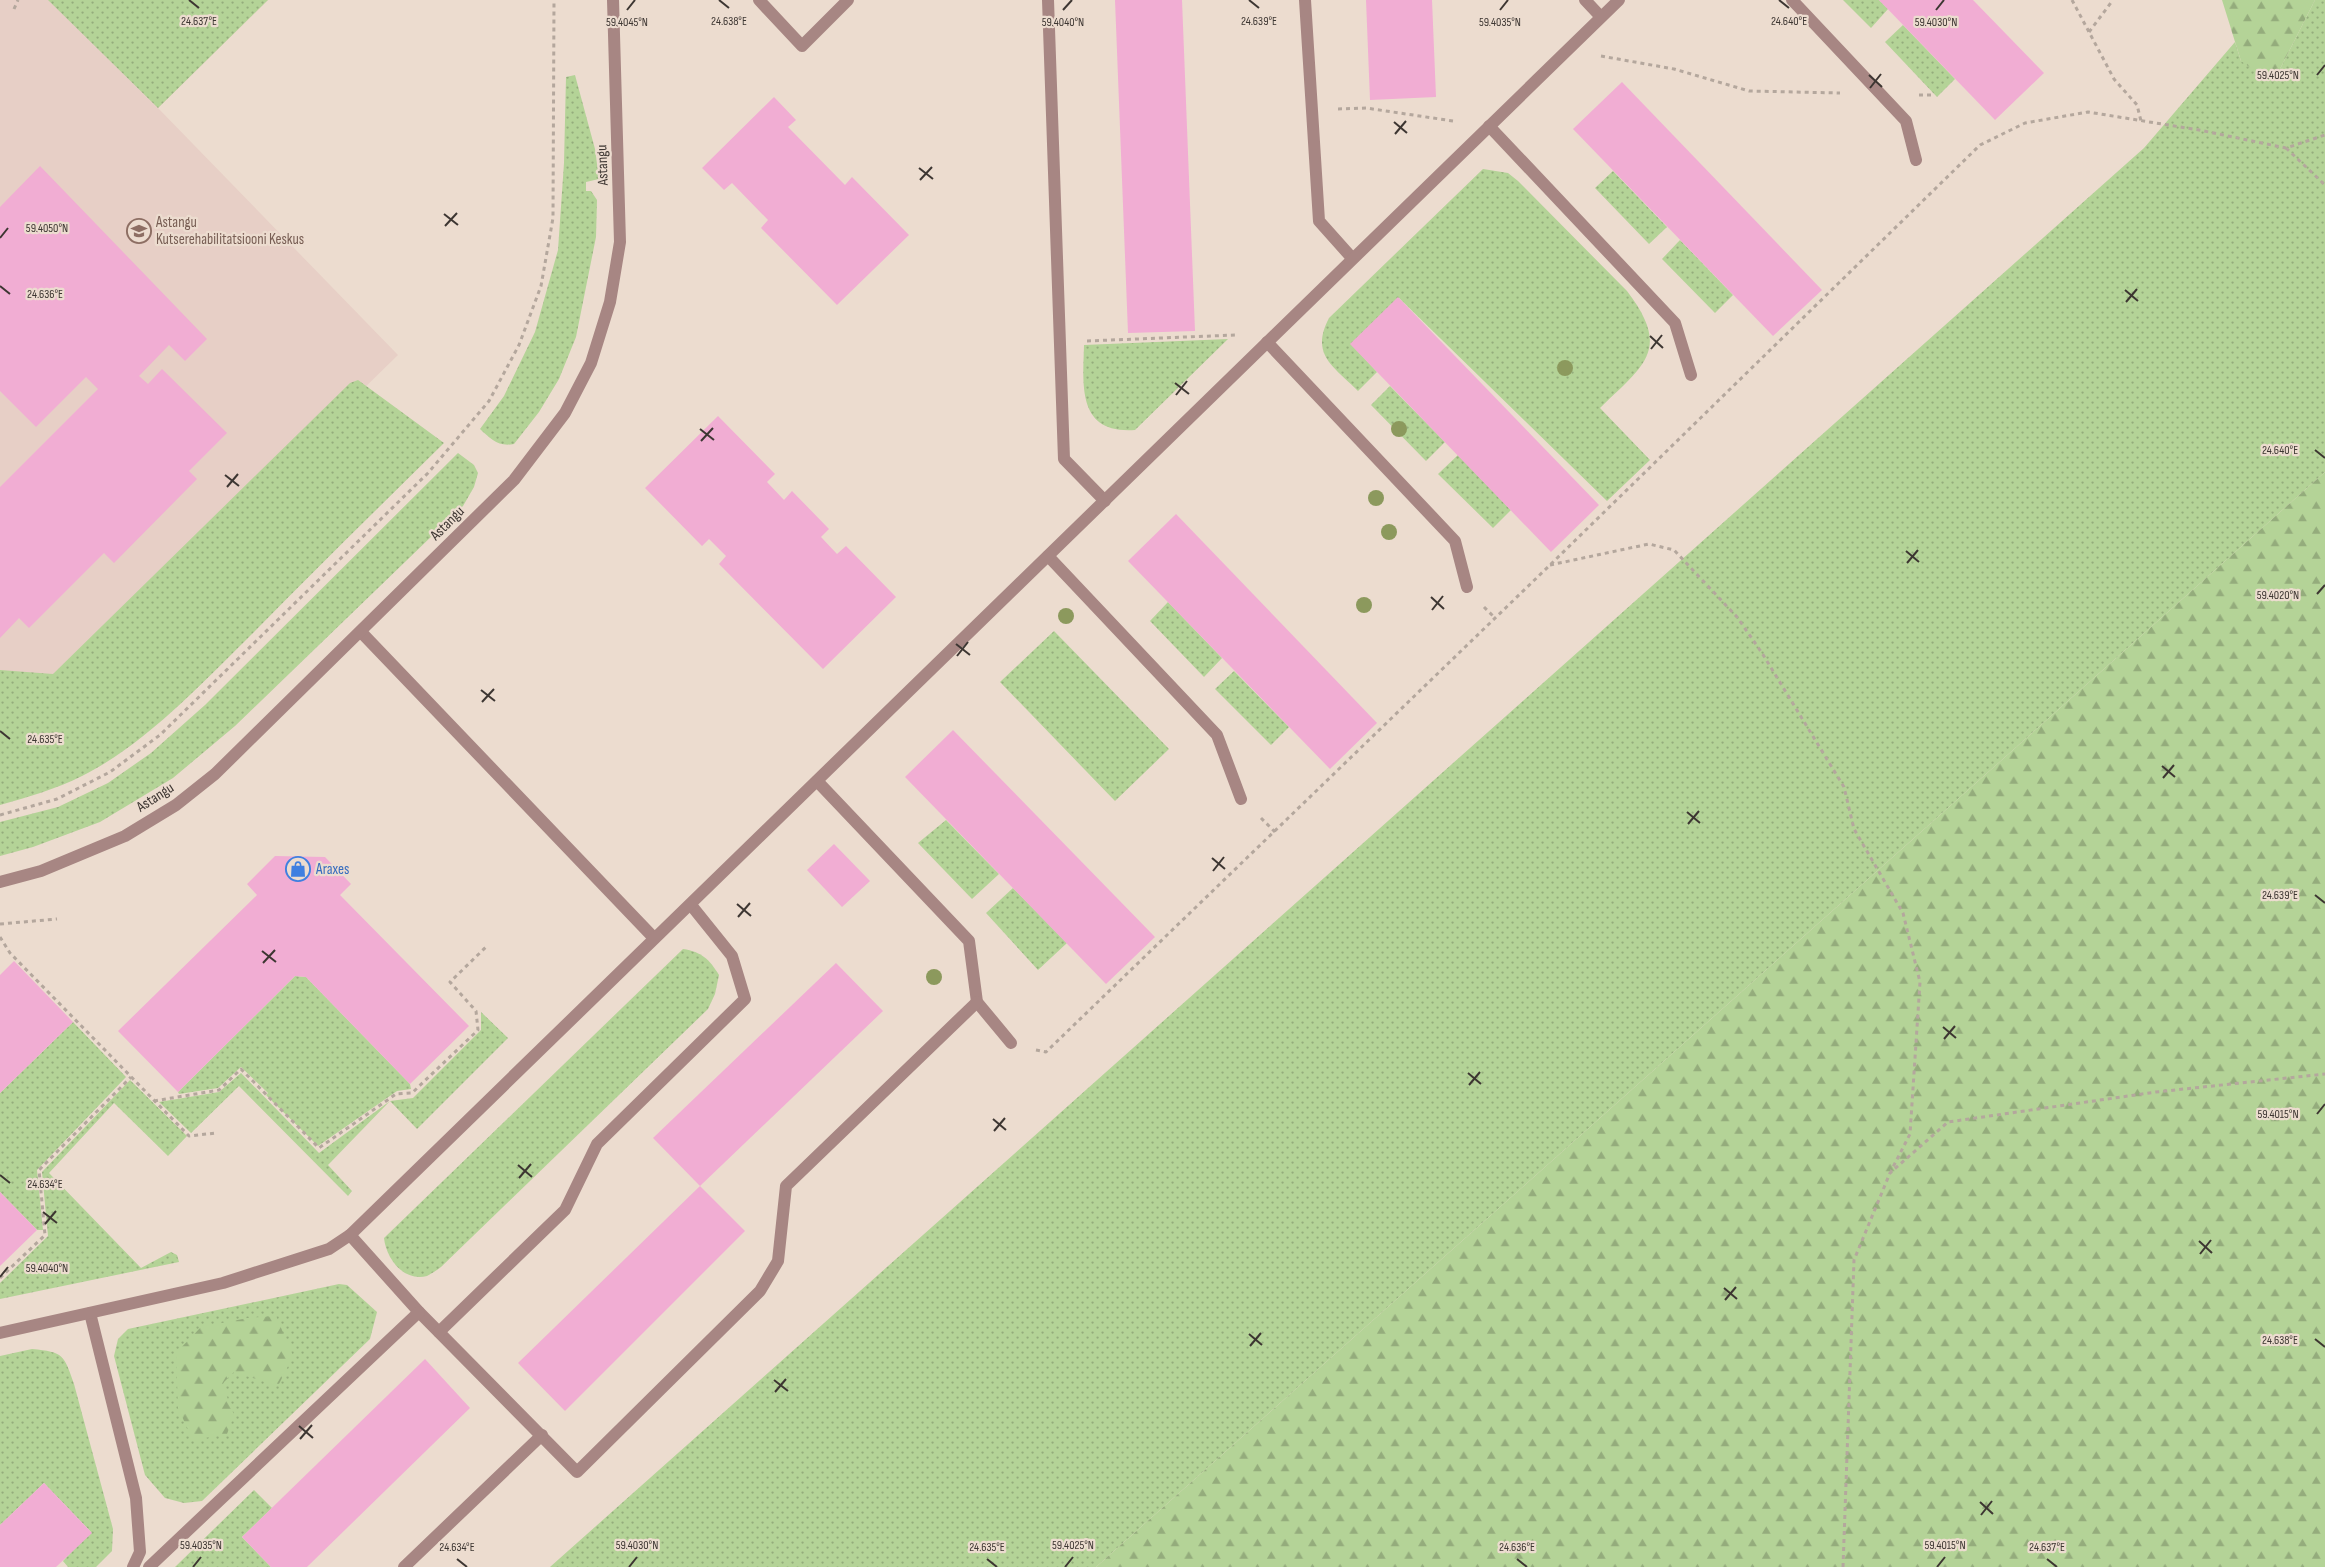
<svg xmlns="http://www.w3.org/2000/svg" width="2325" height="1567" font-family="'Sofia Sans Condensed',sans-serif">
<defs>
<pattern id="green-dots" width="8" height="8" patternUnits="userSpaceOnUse" patternTransform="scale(1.25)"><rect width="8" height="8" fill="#b4d397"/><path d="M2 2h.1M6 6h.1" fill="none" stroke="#94ac7c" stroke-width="1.8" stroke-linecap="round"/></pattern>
<pattern id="forest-firs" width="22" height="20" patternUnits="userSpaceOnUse" patternTransform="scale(1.25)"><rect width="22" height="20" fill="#b4d397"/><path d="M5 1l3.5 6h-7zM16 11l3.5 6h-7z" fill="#94ac7c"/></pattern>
</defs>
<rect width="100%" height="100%" fill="#ecdccf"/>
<!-- education -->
<polygon fill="#e7cfc6" points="0,0 268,0 158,108 398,355 49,696 0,692"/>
<!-- green -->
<g fill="url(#green-dots)">
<polygon points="48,0 268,0 158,108"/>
<polygon points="1843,0 1879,0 1888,9 1871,28"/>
<polygon points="2315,0 2325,0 2325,472 1096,1567 550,1567 2144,148 2235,42 2241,61 2280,69"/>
<polygon points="1903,25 1955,79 1937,97 1885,42"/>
<path d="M575,75l20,74 4,30 -13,3v9h5l6,9 -1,37 -20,100 -17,42 -20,33 -25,32c-16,3 -23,-5 -34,-15l24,-33 31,-64 23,-82 6,-87 2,-86z"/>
<path d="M1483,169l25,4 10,8 109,110c45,59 17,74 -27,117l50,52 -43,41 -208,-203 -48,46 26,28 -19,19c-25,-25 -48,-36 -29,-73z"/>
<polygon points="1613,171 1667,227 1649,244 1595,188"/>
<polygon points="1680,240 1733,295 1715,313 1662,259"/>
<path d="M1228,339l-93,91c-58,4 -52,-44 -51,-85z"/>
<path d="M358,380l86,63c-64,63 -128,126 -191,190 -51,50 -107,111 -171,143 -26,13 -54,21 -82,29v-135l53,4 297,-291z"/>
<polygon points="1390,386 1445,442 1426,461 1371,405"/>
<polygon points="458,453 474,465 478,473 474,487 463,506 235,726 173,778 100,822 33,847 0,856 0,822 58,807 108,783 151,753 205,705"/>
<polygon points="1458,455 1511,510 1493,528 1438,474"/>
<polygon points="1168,602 1222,658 1204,677 1150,621"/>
<polygon points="1054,631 1169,749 1115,801 1000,682"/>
<polygon points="1234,671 1289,727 1271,745 1215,689"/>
<polygon points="946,820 999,874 972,899 918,843"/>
<polygon points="1013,888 1067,943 1038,970 986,913"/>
<path d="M683,949c19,3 26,10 36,26l-4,19 -7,15 -267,258c-4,3 -10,7 -14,9 -24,6 -41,-18 -43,-38z"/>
<polygon points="295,976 306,977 410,1084 411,1089 397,1091 318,1146 266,1095 268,1093 241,1067 218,1088 179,1094 178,1092"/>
<polygon points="481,1012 508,1038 417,1129 390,1101 328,1165 352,1191 348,1196 239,1086 191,1133 159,1102 219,1092 241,1073 319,1153 390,1101 413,1098 481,1030"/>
<polygon points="73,1022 126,1077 37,1170 43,1230 37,1230 0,1192 0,1093"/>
<polygon points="130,1080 187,1136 168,1156 114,1103 49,1173 141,1268 171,1252 177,1255 179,1262 0,1299 0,1283 48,1236 42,1172"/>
<polygon points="339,1284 347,1285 377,1312 370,1339 202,1501 184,1503 165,1498 145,1475 114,1356 118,1339 128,1329"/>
<path d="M32,1349c32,3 32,6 42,35l39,145 -1,22 -16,16h-28l-5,-6 28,-29 -47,-49 -44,42v-169z"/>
<polygon points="254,1490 272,1508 242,1537 271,1567 175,1567"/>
</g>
<!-- forest -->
<g fill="url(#forest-firs)">
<polygon points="2222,0 2315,0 2280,69 2262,76 2241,61"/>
<polygon points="2325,472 2325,1567 1096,1567"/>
<polygon points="276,1316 293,1356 278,1386 234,1372 222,1384 234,1415 227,1434 193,1440 178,1408 176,1353 201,1327 248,1318"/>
</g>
<!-- building -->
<g fill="#f1add3">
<polygon points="1115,0 1182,0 1195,331 1128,333"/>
<polygon points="1366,0 1432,0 1436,97 1370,100"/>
<polygon points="1879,0 1973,0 2044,73 1995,120"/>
<polygon points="1622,82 1822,290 1773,336 1573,129"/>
<polygon points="774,97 796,120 788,127 845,185 852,177 909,235 837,305 761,228 768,220 732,183 724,190 702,168"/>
<polygon points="40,166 207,339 185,361 169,345 139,376 148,384 162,369 227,433 189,471 197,479 114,563 104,553 29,628 19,618 0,638 0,487 98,389 86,377 36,427 0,391 0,207"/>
<polygon points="1398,297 1599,505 1551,552 1350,344"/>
<polygon points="718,416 775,474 767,482 784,500 792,491 829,529 821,537 837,554 846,546 896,597 823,669 719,564 726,556 709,539 702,546 645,488"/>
<polygon points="1176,514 1377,723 1330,769 1128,561"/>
<polygon points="953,730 1155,937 1106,984 905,777"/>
<polygon points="834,844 870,881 842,907 807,870"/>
<polygon points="275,856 325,857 351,884 340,895 469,1026 410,1084 306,977 295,976 178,1092 118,1031 257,895 247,884"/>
<polygon points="14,961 73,1022 0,1093 0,975"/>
<polygon points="836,963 883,1011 700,1186 653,1138"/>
<polygon points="700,1186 745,1231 565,1411 518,1363"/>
<polygon points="0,1192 37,1230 0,1266"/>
<polygon points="425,1359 470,1408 307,1567 271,1567 242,1537"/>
<polygon points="44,1483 92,1533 56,1567 0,1567 0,1525"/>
</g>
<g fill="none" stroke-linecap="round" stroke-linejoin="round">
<!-- path -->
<g stroke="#b4a79d" stroke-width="3" stroke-dasharray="4 4" stroke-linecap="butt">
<polyline points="2072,0 2114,79 2137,105 2141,121"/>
<polyline points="14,9 18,0"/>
<polyline points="2089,32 2113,0"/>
<polyline points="1601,56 1674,69 1749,91 1840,93"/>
<polyline points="1919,95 1932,95"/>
<polyline points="1338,109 1366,108 1453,121"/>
<polyline points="2286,148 2325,185"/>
<polyline points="1087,341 1235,335"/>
<polyline points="1550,565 1649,544 1674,550 1737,617 1762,653 1844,787 1854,829 1903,913 1920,982 1910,1134 1891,1171"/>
<polyline points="1484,607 1494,617"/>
<polyline points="0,815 57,799 110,772 160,735 428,473 489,401 519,345 541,286 553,218 554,0"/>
<polyline points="1261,818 1275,832"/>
<polyline points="0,924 57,919"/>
<polyline points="0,937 10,953 189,1136 216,1133"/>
<polyline points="1036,1050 1046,1052 1550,565 1980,145 2025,123 2088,112 2199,130 2286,148 2325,135"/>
<polyline points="154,1101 219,1090 241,1069 319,1148 396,1094 412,1093 478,1030 476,1011 450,982 488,945"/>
<polyline points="0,1278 45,1235 39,1170 131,1077"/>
<polyline points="1843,1567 1854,1260 1890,1173 1948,1122 2156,1092 2325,1074"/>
</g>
<!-- minor -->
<g stroke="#a78683" stroke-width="12">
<polyline points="759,0 802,46 848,0"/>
<polyline points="1048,0 1064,459 1105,501"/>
<polyline points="1305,0 1319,221 1352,258"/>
<polyline points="1585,0 1601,17"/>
<polyline points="1792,0 1906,121 1916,160"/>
<polyline points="1489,126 1675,323 1691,375"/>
<polyline points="1267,342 1455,541 1467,587"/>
<polyline points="1048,556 1217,735 1241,799"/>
<polyline points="361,632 654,938"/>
<polyline points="817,781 969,941 977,1002 1011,1043"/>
<polyline points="0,882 41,871 125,836 176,805 215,774 514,480 565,413 591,363 610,302 620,242 613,0"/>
<polyline points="350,1235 419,1312 577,1472 760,1291 778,1261 786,1186 977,1002"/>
<polyline points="90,1313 136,1498 140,1552 133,1567"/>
<polyline points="439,1332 565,1210 597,1144 745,999 732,956 691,905"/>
<polyline points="0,1333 223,1283 329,1249 350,1235 1619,0"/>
<polyline points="149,1567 419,1312"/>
<polyline points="404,1567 542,1435"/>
</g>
</g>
<!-- trees -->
<g fill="#8c995d">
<circle cx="1565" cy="368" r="8"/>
<circle cx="1399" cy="429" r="8"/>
<circle cx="1376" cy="498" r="8"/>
<circle cx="1389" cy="532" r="8"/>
<circle cx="1364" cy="605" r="8"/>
<circle cx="1066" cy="616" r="8"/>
<circle cx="934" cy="977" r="8"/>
</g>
<!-- ticks -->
<path fill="none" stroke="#3d3632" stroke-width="2" d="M189,0l10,8M719,0l10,8M1249,0l10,8M1779,0l10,8M627,10l8,-10M1063,10l9,-10M1500,10l8,-10M1936,10l8,-10M1869,75l13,12M2317,75l8,-10M1870,88l11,-14M1394,122l13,11M1395,134l11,-13M919,168l14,11M920,180l12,-13M444,214l14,11M445,226l12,-13M0,238l8,-10M0,286l10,8M2125,290l13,11M2126,302l11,-13M1650,336l13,12M1651,349l11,-14M1175,383l14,11M1176,395l11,-14M700,429l14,11M701,441l12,-13M2315,450l10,8M225,475l14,11M227,487l11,-13M1906,551l13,11M1907,563l11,-13M2317,594l8,-9M1431,597l13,12M1432,610l11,-14M956,644l14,11M957,656l11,-14M481,690l14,11M482,702l12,-13M0,731l10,8M2162,766l13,11M2163,778l11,-13M1687,812l13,11M1688,824l11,-13M1212,858l13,11M1213,871l11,-14M2315,895l10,8M737,904l14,12M738,917l12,-14M262,951l14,11M263,963l12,-13M1943,1027l13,11M1944,1039l11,-13M1468,1073l13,11M1469,1085l11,-13M2317,1114l8,-10M993,1119l13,11M994,1131l11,-13M518,1165l14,12M0,1175l10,8M519,1178l12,-14M43,1212l14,11M45,1224l11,-13M2199,1241l13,12M2200,1254l11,-14M0,1277l8,-10M1724,1288l13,11M1725,1300l11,-13M1249,1334l13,11M2315,1339l10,8M1250,1346l11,-13M774,1380l14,11M775,1392l11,-13M299,1426l14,12M300,1439l12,-14M1980,1502l13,12M1981,1515l11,-14M457,1559l10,8M987,1559l10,8M1517,1559l10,8M2047,1559l10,8M193,1567l8,-10M629,1567l8,-10M1065,1567l8,-10M1937,1567l8,-10"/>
<!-- icons -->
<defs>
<symbol id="school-ring" viewBox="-11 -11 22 22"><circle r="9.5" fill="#ecdccf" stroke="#8d6e63" stroke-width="1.5"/><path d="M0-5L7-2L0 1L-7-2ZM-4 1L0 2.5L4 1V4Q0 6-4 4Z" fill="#8d6e63"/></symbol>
<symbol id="shop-ring" viewBox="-11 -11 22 22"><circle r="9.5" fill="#ecdccf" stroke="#3f7fe0" stroke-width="1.5"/><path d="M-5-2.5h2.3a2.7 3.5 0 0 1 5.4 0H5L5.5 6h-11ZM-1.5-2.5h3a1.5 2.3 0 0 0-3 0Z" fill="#3f7fe0"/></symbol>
</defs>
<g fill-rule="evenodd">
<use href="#school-ring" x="125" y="217" width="28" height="28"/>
<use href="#shop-ring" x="284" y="855" width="28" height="28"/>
</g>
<g text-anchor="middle" stroke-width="4.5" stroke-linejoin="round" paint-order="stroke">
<!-- street labels -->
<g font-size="15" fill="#3d3632" stroke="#ecdccf">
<text transform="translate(602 165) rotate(-92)" y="5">Astangu</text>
<text transform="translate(447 523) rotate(-45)" y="5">Astangu</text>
<text transform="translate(155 797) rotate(-33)" y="5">Astangu</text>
</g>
<!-- education labels -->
<g font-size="15" fill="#785e54" stroke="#ecdccf" text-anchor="start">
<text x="156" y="227">Astangu<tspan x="156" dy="17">Kutserehabilitatsiooni Keskus</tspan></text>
</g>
<!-- shop labels -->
<g font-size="15" fill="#366cbe" stroke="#ecdccf" text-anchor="start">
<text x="316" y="874">Araxes</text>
</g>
</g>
<g font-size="12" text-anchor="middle" fill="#3d3632" stroke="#ecdccf" stroke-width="4.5" stroke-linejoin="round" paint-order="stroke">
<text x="729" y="25">24.638°E</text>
<text x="1789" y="25">24.640°E</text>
<text x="199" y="25">24.637°E</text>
<text x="1259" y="25">24.639°E</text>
<text x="627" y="26">59.4045°N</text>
<text x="1063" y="26">59.4040°N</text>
<text x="1500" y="26">59.4035°N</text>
<text x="1936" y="26">59.4030°N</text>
<text x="2278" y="79">59.4025°N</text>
<text x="47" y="232">59.4050°N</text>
<text x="45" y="298">24.636°E</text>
<text x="2280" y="454">24.640°E</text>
<text x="2278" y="599">59.4020°N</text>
<text x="45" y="743">24.635°E</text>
<text x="2280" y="899">24.639°E</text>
<text x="2278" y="1118">59.4015°N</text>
<text x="45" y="1188">24.634°E</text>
<text x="47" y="1272">59.4040°N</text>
<text x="2280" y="1344">24.638°E</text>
<text x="201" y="1549">59.4035°N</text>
<text x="637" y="1549">59.4030°N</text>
<text x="1073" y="1549">59.4025°N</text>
<text x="1945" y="1549">59.4015°N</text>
<text x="457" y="1551">24.634°E</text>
<text x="987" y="1551">24.635°E</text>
<text x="1517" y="1551">24.636°E</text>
<text x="2047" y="1551">24.637°E</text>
</g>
</svg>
